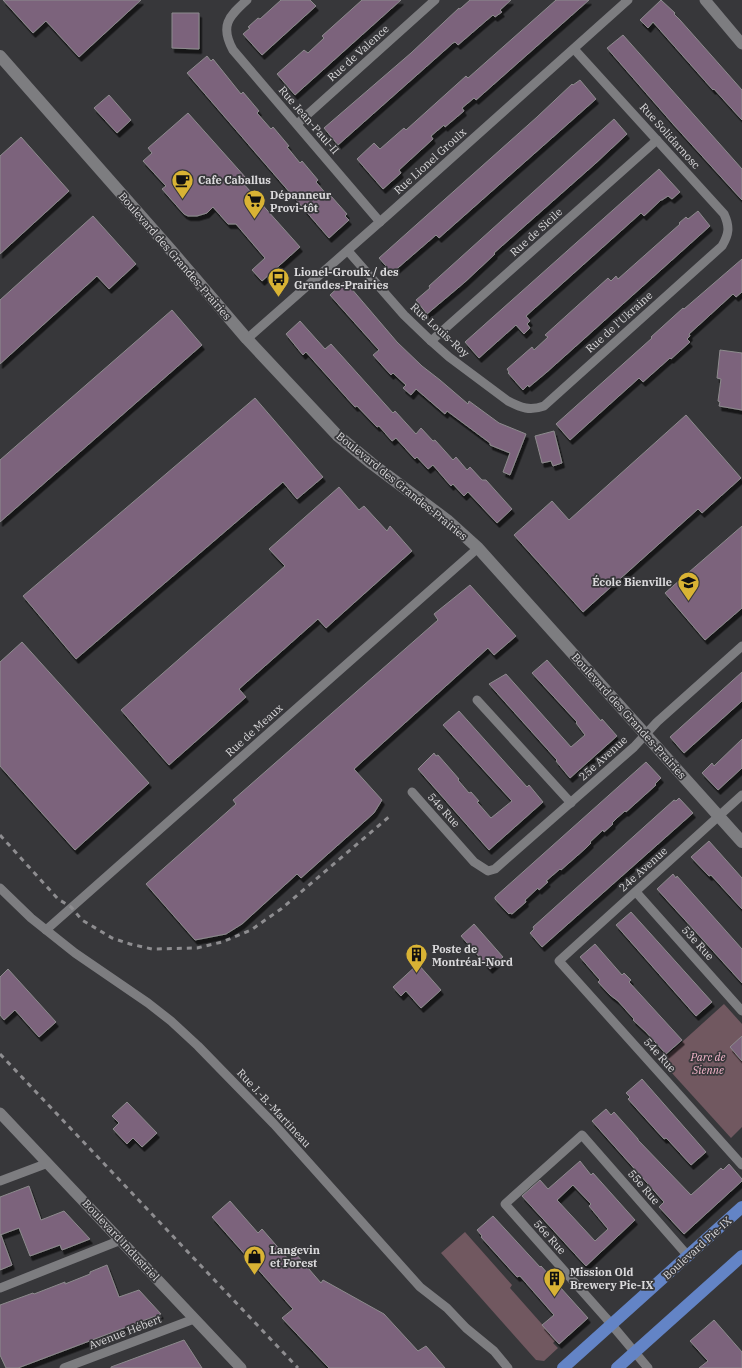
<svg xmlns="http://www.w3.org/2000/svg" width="742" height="1368" font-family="'IBM Plex Serif',serif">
<defs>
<filter id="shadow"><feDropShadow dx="2.5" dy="4.5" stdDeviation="0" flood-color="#0009"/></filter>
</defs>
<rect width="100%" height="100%" fill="#37373a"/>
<!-- green -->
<g fill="#715860">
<polygon points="724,1004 742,1024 742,1127 731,1138 661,1061"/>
<polygon points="465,1232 512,1285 510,1288 556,1340 553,1343 558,1348 544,1361 536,1360 441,1253"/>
</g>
<!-- building -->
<g fill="#7b637c" stroke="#8d8b8d" fill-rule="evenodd" filter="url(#shadow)">
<polygon points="3,0 141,0 79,57 46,21 33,33"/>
<polygon points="281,0 310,0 316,6 262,55 243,34 250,28 248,27 258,18 260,19"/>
<polygon points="362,0 401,0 295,95 277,74 304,50 308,53 324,38 322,36"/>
<polygon points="470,0 511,0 500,10 502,12 495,17 493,15 487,20 458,45 455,42 453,43 338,145 324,128 411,53 459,8 459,9 461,8"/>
<polygon points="556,0 589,0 476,100 474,98 462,108 464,111 445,127 444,125 431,136 433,139 399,170 401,173 383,189 357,159 374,143 380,149 404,128 406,130 466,76 468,78"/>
<polygon points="661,0 675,13 674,14 680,20 742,90 742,120 714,89 713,90 653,22 648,28 640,20"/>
<polygon points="172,13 199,13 199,49 172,48"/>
<polygon points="623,35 742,169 742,200 673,124 607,48"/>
<polygon points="207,56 211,61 213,59 241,94 243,92 259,111 257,113 271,129 273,127 289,146 287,147 300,163 302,161 318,180 316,182 322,189 329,197 331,196 347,214 345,216 349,220 329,238 187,73"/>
<polygon points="580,80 596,99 439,238 436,235 392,273 379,258 537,117 572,84 573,85"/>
<polygon points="109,95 131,120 117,133 94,108"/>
<polygon points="188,113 246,178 242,182 300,247 262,281 252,270 265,258 236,224 228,224 213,207 207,213 197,216 188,216 184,214 162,189 166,186 143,161 152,153 148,148"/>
<polygon points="614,119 627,134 596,163 494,253 495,254 465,282 427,314 416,300 430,288 429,286"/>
<polygon points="21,137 69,191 0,254 0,156"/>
<polygon points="659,169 680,192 672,199 668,196 662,200 661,200 644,216 641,213 526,316 530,321 527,324 530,328 524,334 516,325 479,358 465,342"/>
<polygon points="698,211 710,226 547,372 529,387 528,385 523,390 508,373 509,372 507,369 532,347 534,350 548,337 545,335 608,278 611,281 616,276 618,279 680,224 679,223 686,217 688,219"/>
<polygon points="93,216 136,264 109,289 97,276 0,364 0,300"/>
<polygon points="742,259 742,292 736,297 733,294 699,325 689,334 690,336 687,339 690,342 671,359 670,358 643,382 639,378 570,440 556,424 652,338 651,337 683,308 684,309"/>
<polygon points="345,281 397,342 422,366 440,380 468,404 469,401 499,423 526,434 510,475 503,472 510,453 490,445 490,443 447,411 445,414 416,389 411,395 403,388 406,385 393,373 391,375 373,355 379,350 330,295"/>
<polygon points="172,310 202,345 0,522 0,460"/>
<polygon points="300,321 325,349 331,344 393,413 395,411 416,434 421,428 433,441 435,440 453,460 456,457 467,470 470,467 482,480 486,480 512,509 497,523 468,492 464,496 453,484 451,486 433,465 428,469 417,457 415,459 396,438 392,441 379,426 377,427 357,406 355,407 306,352 303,355 286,334"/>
<polygon points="720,350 742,353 742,410 719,406 720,402 718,401 721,379 717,378"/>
<polygon points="255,398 323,477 297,499 283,482 76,659 23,596"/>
<polygon points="686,415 741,478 702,513 698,509 583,612 514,535 552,501 569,520"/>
<polygon points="554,431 562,463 553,466 551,461 542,463 535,436"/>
<polygon points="339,487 359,510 364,506 387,531 390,526 412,551 326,628 318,619 239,689 246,697 169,765 121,710 285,566 269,549"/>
<polygon points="742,526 742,608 705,640 665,593"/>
<polygon points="470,585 516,636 494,655 488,648 354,769 382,800 374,813 301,878 297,874 242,924 226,934 195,940 146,884 236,804 233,800 438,620 434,614"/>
<polygon points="22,642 149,783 75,850 0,766 0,662"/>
<polygon points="547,660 601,721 602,719 617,736 570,778 556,761 557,760 489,684 506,674 571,747 585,735 576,723 577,722 532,673"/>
<polygon points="742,672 742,701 684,753 670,737"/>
<polygon points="459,711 527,787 529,785 543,802 489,850 418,769 434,753 436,756 438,755 459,779 458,780 469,793 471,792 479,801 477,802 491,818 512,801 443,725"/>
<polygon points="742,739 742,768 718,790 702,773 712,763 714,766"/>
<polygon points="646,762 661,778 655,784 656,785 626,812 625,811 618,817 612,823 613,824 604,832 603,830 590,842 591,843 586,848 561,870 560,869 546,881 548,882 539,890 538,888 525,900 526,902 512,914 510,913 509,914 495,899 495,897"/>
<polygon points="679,798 693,813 542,947 530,933 534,929 533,927 674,800 676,801"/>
<polygon points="709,841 742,878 742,909 711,875 709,876 691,857"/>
<polygon points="673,874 676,878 677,876 742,949 742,983 657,889"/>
<polygon points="631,912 712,1002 696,1016 616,925"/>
<polygon points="474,924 503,957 490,969 461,936"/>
<polygon points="595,944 622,975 624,973 631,980 629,982 682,1040 666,1054 646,1032 633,1020 634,1019 618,1001 610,995 598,982 600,980 580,957"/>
<polygon points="418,964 441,990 421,1008 406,991 401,996 393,987"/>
<polygon points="8,969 56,1022 39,1037 15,1010 4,1020 0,1015 0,977"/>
<polygon points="742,1036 742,1061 730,1047"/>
<polygon points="642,1079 706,1152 691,1165 670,1142 666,1138 664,1139 628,1099 630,1097 626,1093"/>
<polygon points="127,1102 157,1133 142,1147 133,1138 127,1144 113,1129 119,1123 112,1116"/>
<polygon points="606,1109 611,1115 614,1112 638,1139 638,1140 691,1195 721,1168 723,1170 729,1164 742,1179 742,1181 684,1234 659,1207 664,1202 592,1121"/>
<path d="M580,1161l11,14 2,-2 42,47 -49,46 -64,-70 18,-16 8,9zM573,1185l18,19 -2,2 19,23 -13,12 -38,-41z"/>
<polygon points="29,1186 41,1220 64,1211 90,1239 62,1250 60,1245 30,1256 19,1228 0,1235 0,1197"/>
<polygon points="230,1201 258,1233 262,1229 289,1260 296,1254 321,1283 323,1280 384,1314 418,1351 426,1346 445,1368 329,1368 282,1318 293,1309 212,1217"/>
<polygon points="493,1216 540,1267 541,1266 588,1318 559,1344 542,1325 554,1315 520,1276 517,1277 481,1237 482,1236 477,1230"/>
<polygon points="0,1235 1,1235 12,1265 0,1270"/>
<polygon points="107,1265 119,1297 139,1290 161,1314 18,1368 6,1368 0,1355 0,1305 33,1293 34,1294 65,1282 65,1284 90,1274 90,1272"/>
<polygon points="714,1320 742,1352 742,1368 699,1368 708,1361 690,1341"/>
<polygon points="184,1340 202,1368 111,1368 111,1367"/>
</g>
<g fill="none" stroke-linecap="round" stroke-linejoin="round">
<!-- minor -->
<g stroke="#7d7d80" stroke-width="9">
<path d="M247,0c-19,17 -27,26 -14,50l147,172"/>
<polyline points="297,124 435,0"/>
<path d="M348,251l56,64 27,26 18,16 59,44c13,7 22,10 36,5l178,-160c7,-12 8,-19 2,-32l-150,-165"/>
<polyline points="247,339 390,213 628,0"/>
<polyline points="431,341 657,140"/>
<polyline points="477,700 571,803"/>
<polyline points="412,792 474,862 488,871 495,869 634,747 657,722 742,646"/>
<polyline points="742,795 559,961 742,1165"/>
<polyline points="0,888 31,918 75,953 148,1003 171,1021 198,1046 274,1124 420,1287 447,1308 466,1328 494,1351 508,1368"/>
<polyline points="636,892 742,1011"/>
<polyline points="46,930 478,548"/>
<polyline points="0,1181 48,1163"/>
<polyline points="0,1288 121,1240"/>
<polyline points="64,1368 194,1319"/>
<polyline points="648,1368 606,1318 505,1204 582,1135 688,1256"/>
</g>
<!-- tertiary -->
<g stroke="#7d7d80" stroke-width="11">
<polyline points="705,0 742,44"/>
<polyline points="0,1113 241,1368"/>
</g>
<!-- secondary -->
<polyline stroke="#7d7d80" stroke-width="12" points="0,56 170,249 247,339 337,435 371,463 447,520 478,548 742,842"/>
<!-- primary -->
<g stroke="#6384c6" stroke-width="12">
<polyline points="563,1368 742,1207"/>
<polyline points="617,1368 742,1256"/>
</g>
<!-- rail -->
<g stroke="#8e8d90" stroke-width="3" stroke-dasharray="5 5" stroke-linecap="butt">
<polyline points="0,835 58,899 71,907 82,920 112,938 130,944 152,949 197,948 222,942 251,930 281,909 390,816"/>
<polyline points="0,1054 298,1368"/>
</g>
</g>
<!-- icons -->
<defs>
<symbol id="cafe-pin" viewBox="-11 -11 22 30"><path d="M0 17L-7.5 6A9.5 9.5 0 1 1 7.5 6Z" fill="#d9b334" stroke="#37373a"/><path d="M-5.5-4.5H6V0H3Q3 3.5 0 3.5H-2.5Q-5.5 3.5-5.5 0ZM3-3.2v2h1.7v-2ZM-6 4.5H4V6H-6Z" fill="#111"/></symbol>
<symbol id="supermarket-pin" viewBox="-11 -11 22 30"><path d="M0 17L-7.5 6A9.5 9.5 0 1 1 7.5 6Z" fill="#d9b334" stroke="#37373a"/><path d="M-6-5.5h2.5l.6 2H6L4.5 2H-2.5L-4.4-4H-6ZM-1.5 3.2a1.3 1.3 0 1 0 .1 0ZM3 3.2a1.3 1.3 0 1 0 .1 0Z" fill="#111"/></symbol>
<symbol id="bus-pin" viewBox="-11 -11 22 30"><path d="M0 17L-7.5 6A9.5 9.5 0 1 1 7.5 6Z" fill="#d9b334" stroke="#37373a"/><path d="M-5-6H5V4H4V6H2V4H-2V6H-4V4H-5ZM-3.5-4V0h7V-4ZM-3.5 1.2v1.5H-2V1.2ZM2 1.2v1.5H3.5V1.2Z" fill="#111"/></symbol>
<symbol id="school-pin" viewBox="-11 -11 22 30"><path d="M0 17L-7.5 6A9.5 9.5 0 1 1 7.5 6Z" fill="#d9b334" stroke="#37373a"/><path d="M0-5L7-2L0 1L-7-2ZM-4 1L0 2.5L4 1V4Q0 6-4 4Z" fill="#111"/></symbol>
<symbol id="building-pin" viewBox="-11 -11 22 30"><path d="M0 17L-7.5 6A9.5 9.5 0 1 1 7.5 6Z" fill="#d9b334" stroke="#37373a"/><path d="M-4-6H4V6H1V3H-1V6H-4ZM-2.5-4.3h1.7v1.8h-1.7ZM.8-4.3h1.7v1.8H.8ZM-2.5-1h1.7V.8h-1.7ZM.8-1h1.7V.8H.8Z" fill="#111"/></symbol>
<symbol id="shop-pin" viewBox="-11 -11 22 30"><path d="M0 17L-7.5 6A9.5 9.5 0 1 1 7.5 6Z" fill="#d9b334" stroke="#37373a"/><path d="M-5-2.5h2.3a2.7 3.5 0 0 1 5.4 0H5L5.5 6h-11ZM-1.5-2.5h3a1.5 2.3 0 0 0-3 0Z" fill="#111"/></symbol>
</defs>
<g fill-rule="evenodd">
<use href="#cafe-pin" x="170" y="168" width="25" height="34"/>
<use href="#supermarket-pin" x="242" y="188" width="25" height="34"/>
<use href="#bus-pin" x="266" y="266" width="25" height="34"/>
<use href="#school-pin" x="676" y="570" width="25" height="34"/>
<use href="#building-pin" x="404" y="942" width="25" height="34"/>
<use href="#shop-pin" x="242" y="1244" width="25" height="34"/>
<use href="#building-pin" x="542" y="1266" width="25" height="34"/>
</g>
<g text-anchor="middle" stroke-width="3.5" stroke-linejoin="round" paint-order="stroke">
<!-- street labels -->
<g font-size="11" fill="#dad9db" stroke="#37373a">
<text transform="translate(358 53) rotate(-42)" y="4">Rue de Valence</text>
<text transform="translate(309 120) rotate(49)" y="4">Rue Jean-Paul-II</text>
<text transform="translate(670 136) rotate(48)" y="4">Rue Solidarnosc</text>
<text transform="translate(430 161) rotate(-42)" y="4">Rue Lionel Groulx</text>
<text transform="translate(536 232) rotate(-42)" y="4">Rue de Sicile</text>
<text transform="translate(175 256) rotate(49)" y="4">Boulevard des Grandes-Prairies</text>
<text transform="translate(619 322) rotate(-42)" y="4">Rue de l'Ukraine</text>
<text transform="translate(440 330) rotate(42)" y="4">Rue Louis-Roy</text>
<text transform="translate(402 486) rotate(39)" y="4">Boulevard des Grandes-Prairies</text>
<text transform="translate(629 716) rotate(48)" y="4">Boulevard des Grandes-Prairies</text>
<text transform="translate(254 730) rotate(-42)" y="4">Rue de Meaux</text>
<text transform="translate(603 758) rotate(-42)" y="4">25e Avenue</text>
<text transform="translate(444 810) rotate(48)" y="4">54e Rue</text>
<text transform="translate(643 869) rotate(-42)" y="4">24e Avenue</text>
<text transform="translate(698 943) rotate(48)" y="4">53e Rue</text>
<text transform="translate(660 1055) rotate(48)" y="4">54e Rue</text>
<text transform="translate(274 1108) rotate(47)" y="4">Rue J.-B.-Martineau</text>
<text transform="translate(644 1187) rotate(49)" y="4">55e Rue</text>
<text transform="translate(550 1237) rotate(48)" y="4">56e Rue</text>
<text transform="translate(121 1240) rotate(47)" y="4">Boulevard Industriel</text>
<text transform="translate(697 1248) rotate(-42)" y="4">Boulevard Pie-IX</text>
<text transform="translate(125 1332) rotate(-21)" y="4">Avenue Hébert</text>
</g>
<!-- poi labels -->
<g font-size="11" font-weight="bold" fill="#dad9db" stroke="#37373a" text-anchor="start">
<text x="198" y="184">Cafe Caballus</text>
<text x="270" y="199">Dépanneur<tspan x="270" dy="13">Provi-tôt</tspan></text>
<text x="294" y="276">Lionel-Groulx / des<tspan x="294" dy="13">Grandes-Prairies</tspan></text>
<text x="672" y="586" text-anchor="end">École Bienville</text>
<text x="432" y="953">Poste de<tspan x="432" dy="13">Montréal-Nord</tspan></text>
<text x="270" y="1254">Langevin<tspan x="270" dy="13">et Forest</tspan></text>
<text x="570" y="1276">Mission Old<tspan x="570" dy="13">Brewery Pie-IX</tspan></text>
</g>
<!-- park labels -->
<g font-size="11" font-style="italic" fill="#f4b5ca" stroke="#37373a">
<text x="708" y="1061">Parc de<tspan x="708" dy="13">Sienne</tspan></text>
</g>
</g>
</svg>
